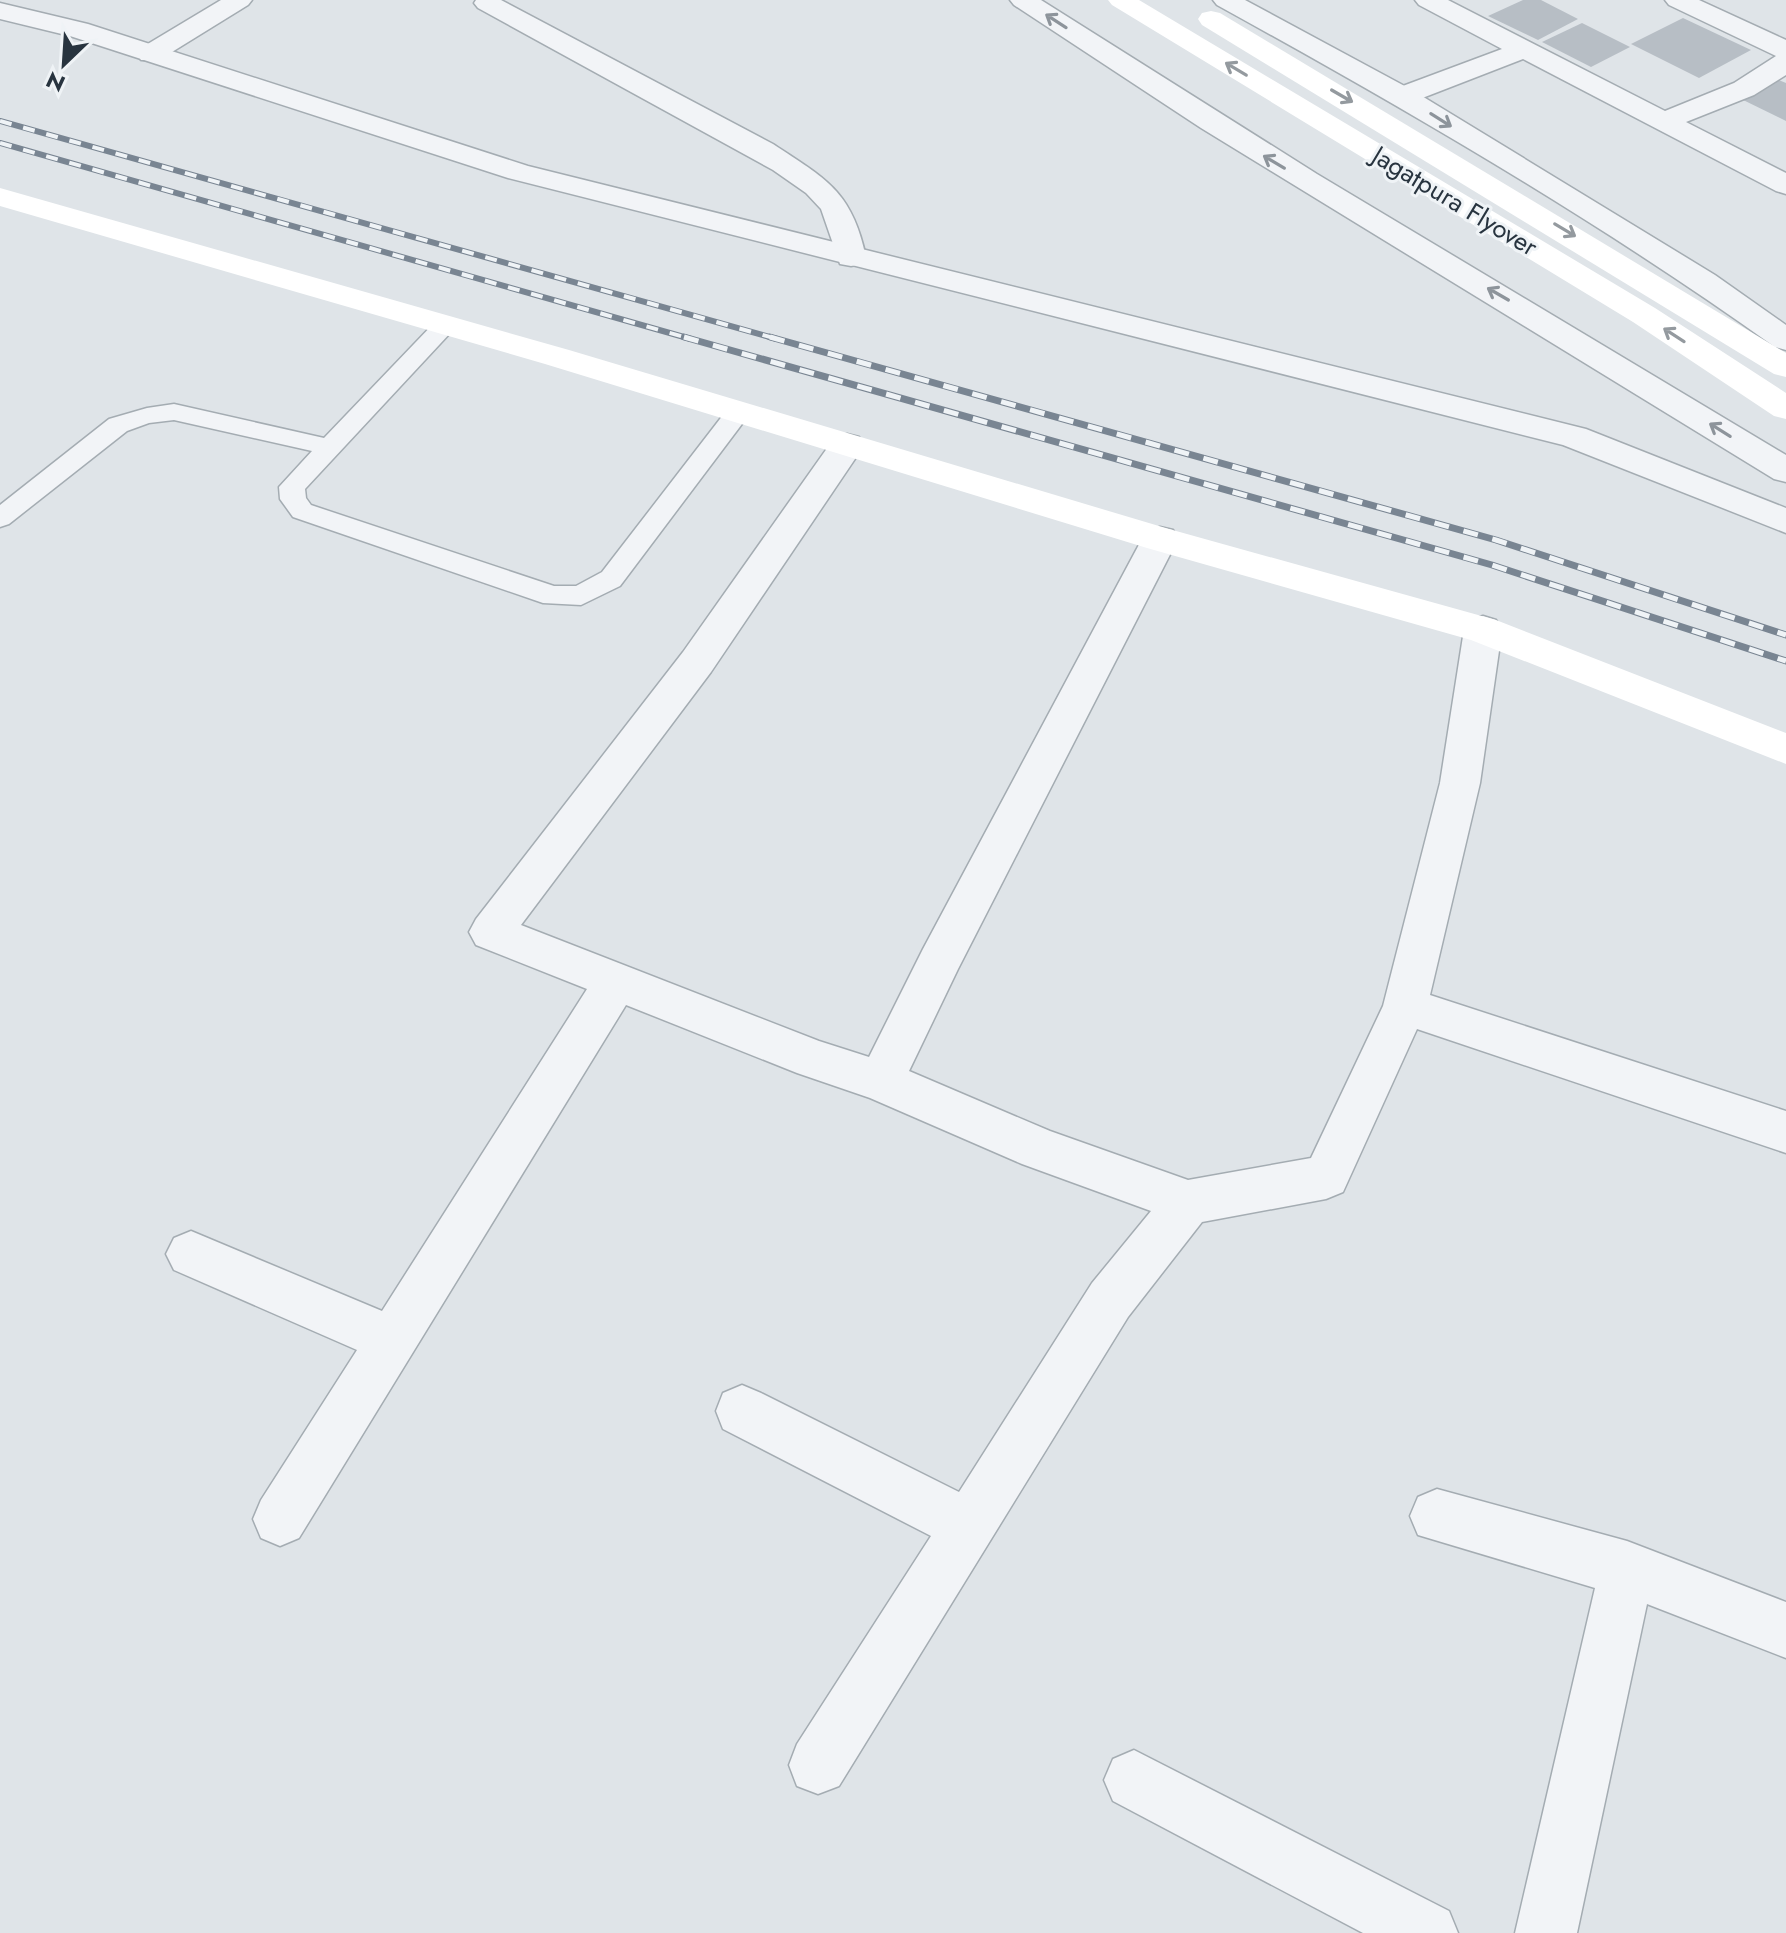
<svg xmlns="http://www.w3.org/2000/svg" width="1786" height="1933" font-family="Jost,sans-serif">
<rect width="100%" height="100%" fill="#dfe4e8"/>
<!-- building -->
<g fill="#b7bec5">
<polygon points="1523,0 1541,0 1578,19 1538,40 1488,16"/>
<polygon points="1683,18 1751,50 1699,78 1631,44"/>
<polygon points="1582,23 1630,47 1591,67 1542,42"/>
<polygon points="1774,78 1786,83 1786,121 1737,97"/>
</g>
<g fill="none" stroke-linecap="round" stroke-linejoin="round">
<defs>
<polygon id="service" points="445,318 453,320 457,325 453,330 305,489 306,498 311,505 554,586 576,586 602,572 730,406 748,406 751,412 620,586 581,605 543,603 293,517 280,499 279,487 312,451 174,420 149,423 127,431 9,524 0,527 0,505 109,419 147,408 174,404 324,438 437,320"/>
<g id="minor">
<polygon points="221,0 252,0 248,5 159,60 141,60 137,54 141,48"/>
<path d="M476,0h25l272,144c53,35 79,47 93,113l-4,7 -11,2 -11,-2 -19,-55 -15,-16 -33,-23 -295,-162 -4,-5z"/>
<polygon points="1415,0 1448,0 1665,111 1734,83 1776,56 1669,5 1665,0 1699,0 1786,40 1786,75 1754,95 1686,122 1786,173 1786,194 1776,191 1523,59 1412,102 1402,104 1392,102 1388,96 1392,90 1502,49 1419,5"/>
<polygon points="847,434 859,437 864,445 859,453 711,672 521,925 819,1041 869,1057 923,949 1142,539 1147,530 1160,527 1173,530 1178,539 958,969 909,1071 1050,1131 1188,1180 1311,1158 1383,1006 1440,783 1464,630 1470,620 1483,616 1496,620 1502,630 1480,783 1430,995 1786,1111 1786,1153 1417,1029 1343,1192 1326,1199 1202,1222 1128,1317 839,1786 818,1794 797,1786 789,1765 797,1744 931,1536 723,1429 716,1411 723,1393 742,1385 761,1393 959,1492 1092,1283 1151,1211 1022,1164 870,1098 797,1073 626,1005 299,1538 280,1546 261,1538 253,1519 261,1500 357,1350 174,1270 166,1254 174,1238 191,1231 382,1311 587,989 476,945 469,932 476,919 683,652 835,437"/>
<polygon points="1437,1489 1627,1541 1786,1602 1786,1658 1647,1604 1577,1933 1515,1933 1595,1588 1418,1535 1410,1516 1418,1497"/>
<polygon points="1134,1750 1449,1911 1458,1933 1363,1933 1113,1801 1104,1780 1113,1759"/>
</g>
<g id="tertiary">
<polygon points="1010,0 1041,0 1317,174 1786,455 1786,482 1774,479 1201,128 1014,5"/>
<path d="M1213,0h32l167,90 303,185 71,50v25l-11,-3c-178,-127 -367,-237 -558,-342z"/>
<polygon points="0,3 88,24 528,166 1586,429 1786,508 1786,533 1563,445 508,178 70,36 0,19"/>
</g>
</defs>
<!-- service casing -->
<use href="#service" stroke="#a4acb2" stroke-width="3"/>
<!-- minor casing -->
<use href="#minor" stroke="#a4acb2" stroke-width="3"/>
<!-- tertiary casing -->
<use href="#tertiary" stroke="#a4acb2" stroke-width="3"/>
<!-- service -->
<use href="#service" fill="#f2f4f7" fill-rule="evenodd"/>
<!-- minor -->
<use href="#minor" fill="#f2f4f7" fill-rule="evenodd"/>
<!-- tertiary -->
<use href="#tertiary" fill="#f2f4f7" fill-rule="evenodd"/>
<!-- secondary -->
<g fill="#fff" fill-rule="evenodd">
<polygon points="1108,0 1139,0 1655,308 1786,393 1786,419 1774,416 1633,322 1112,5"/>
<polygon points="1211,11 1220,13 1786,353 1786,377 1774,374 1202,25 1198,19 1202,13"/>
<polygon points="0,188 569,350 1169,529 1496,620 1786,733 1786,764 1471,640 1147,548 545,364 0,206"/>
</g>
<defs>
<g id="rail-far1">
<polyline points="0,121 777,339"/>
<polyline points="0,143 691,339"/>
</g>
<g id="rail">
<polyline points="684,337 1492,565 1786,661"/>
<polyline points="770,337 1496,540 1786,635"/>
</g>
</defs>
<!-- rail-far1 casing -->
<use href="#rail-far1" stroke="#798592" stroke-width="6"/>
<!-- rail casing -->
<use href="#rail" stroke="#798592" stroke-width="7"/>
<!-- rail-far1 -->
<use href="#rail-far1" stroke="#eff3f6" stroke-width="4" stroke-dasharray="12" stroke-linecap="butt"/>
<!-- rail -->
<use href="#rail" stroke="#eff3f6" stroke-width="5" stroke-dasharray="15" stroke-linecap="butt"/>
</g>
<!-- one-way arrows -->
<defs><path id="oneway-shaft" d="M-6 0H5M1.5-3L5.5 0L1.5 3" fill="none" stroke-width="1.6" stroke-linecap="round" stroke-linejoin="round" transform="scale(2)"/></defs>
<g stroke="#8d949b">
<use href="#oneway-shaft" transform="translate(1056 21) rotate(-147)"/>
<use href="#oneway-shaft" transform="translate(1441 120) rotate(32)"/>
<use href="#oneway-shaft" transform="translate(1274 162) rotate(-149)"/>
<use href="#oneway-shaft" transform="translate(1498 294) rotate(-150)"/>
<use href="#oneway-shaft" transform="translate(1720 430) rotate(-148)"/>
</g>
<g stroke="#949a9f">
<use href="#oneway-shaft" transform="translate(1236 69) rotate(-149)"/>
<use href="#oneway-shaft" transform="translate(1342 96) rotate(30)"/>
<use href="#oneway-shaft" transform="translate(1565 230) rotate(31)"/>
<use href="#oneway-shaft" transform="translate(1674 335) rotate(-147)"/>
</g>
<g text-anchor="middle" stroke-width="6" stroke-linejoin="round" paint-order="stroke">
<!-- far-street labels -->
<g font-size="26" fill="#28343f" stroke="#eff3f6">
<text transform="translate(1455 201) rotate(31)" y="9">Jagatpura Flyover</text>
</g>
</g>
<!-- north arrow -->
<g transform="translate(64 64) rotate(205)" stroke="#eff3f6" stroke-width="6" paint-order="stroke">
<path d="M0-6L14 30L0 20L-14 30Z" fill="#28343f"/>
<text y="-12" font-size="22" font-weight="bold" text-anchor="middle" fill="#28343f">N</text>
</g>
</svg>
